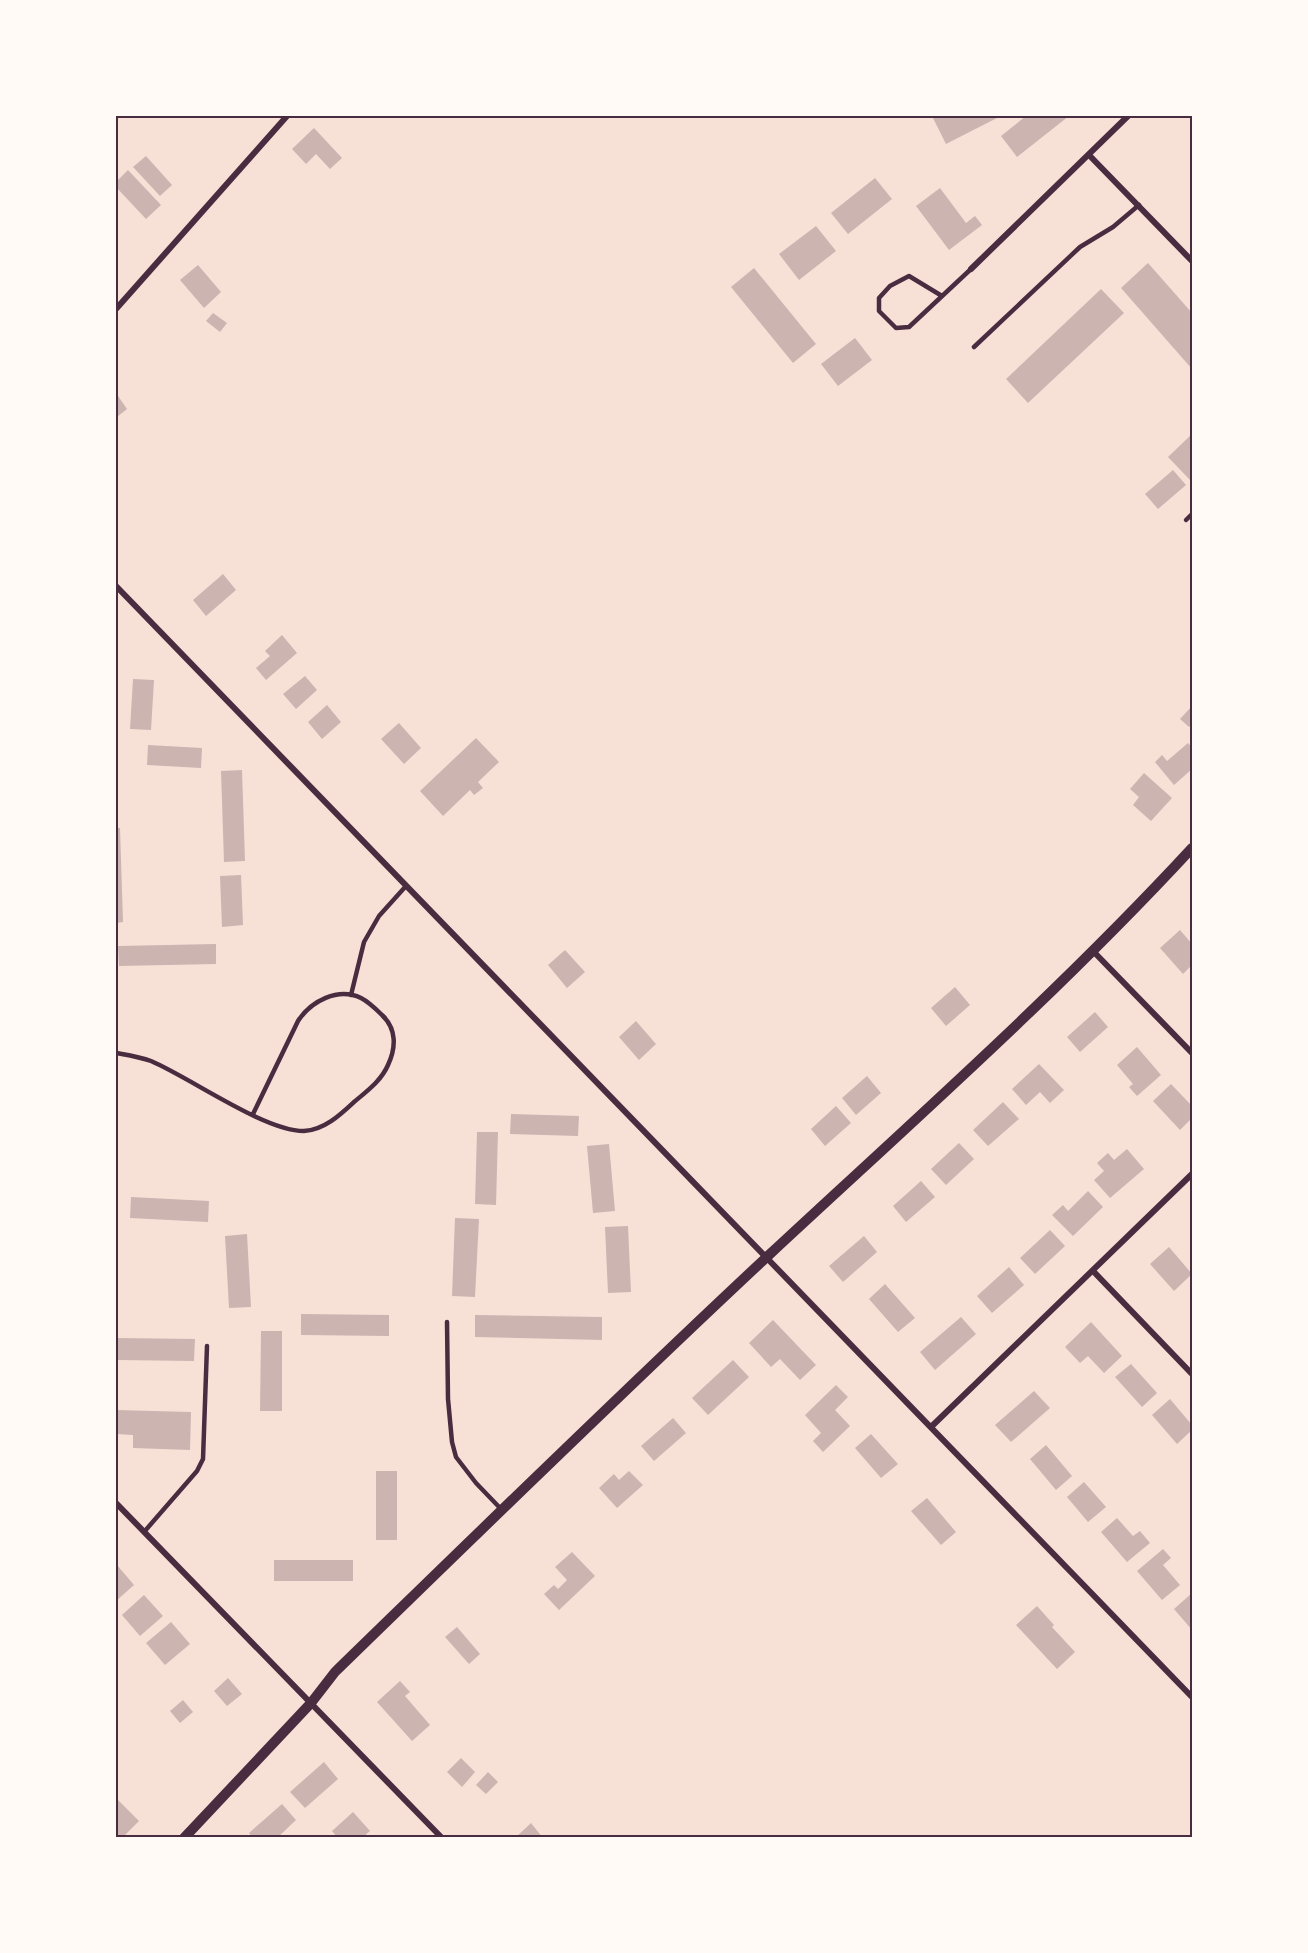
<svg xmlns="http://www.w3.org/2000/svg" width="1308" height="1953" font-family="'Titillium Web',sans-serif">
<rect width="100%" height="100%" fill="#f7e1d7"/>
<!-- building -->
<g fill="#ccb4b1">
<polygon points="932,116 995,116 997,118 946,144"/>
<polygon points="1026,116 1069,116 1017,157 1001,136"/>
<polygon points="314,128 342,158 330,169 316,154 306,164 292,149"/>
<polygon points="146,156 172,185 160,196 133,167"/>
<polygon points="128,170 161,205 146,219 116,187 116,182"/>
<polygon points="875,178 892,199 848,234 831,213"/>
<polygon points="940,188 966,223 975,216 982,225 949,250 916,206"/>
<polygon points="816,226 836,251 799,280 779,254"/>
<polygon points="1148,263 1192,313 1192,369 1121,288"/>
<polygon points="198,265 221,292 204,308 180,280"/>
<polygon points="754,268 816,344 793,363 731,287"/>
<polygon points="1101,289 1124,313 1028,403 1006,379"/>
<polygon points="213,313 227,323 220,332 206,321"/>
<polygon points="855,338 872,360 838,386 821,364"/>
<polygon points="116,393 127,409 117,417 116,414"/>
<polygon points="1192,434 1192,479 1191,481 1168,457"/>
<polygon points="1173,470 1186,485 1158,509 1145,494"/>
<polygon points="223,574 236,590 206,616 193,600"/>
<polygon points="282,635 297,653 266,680 256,668 270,656 265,651"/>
<polygon points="305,676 317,690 296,709 283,694"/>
<polygon points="133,679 154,680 151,730 130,729"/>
<polygon points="327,705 341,722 322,739 308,722"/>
<polygon points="1192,706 1192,724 1189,727 1180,719"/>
<polygon points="399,723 421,748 404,764 381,739"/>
<polygon points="476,738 499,762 478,782 483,788 474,795 470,790 443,816 420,791"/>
<polygon points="1188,743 1192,748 1192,769 1174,785 1155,762 1162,755 1167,761"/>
<polygon points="148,745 202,748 201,768 147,765"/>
<polygon points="242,770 245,861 224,862 221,771"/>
<polygon points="1144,773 1172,798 1151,821 1133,805 1139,797 1130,789"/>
<polygon points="116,828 120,828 123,922 116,923"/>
<polygon points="241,875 243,925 222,927 220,876"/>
<polygon points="1180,930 1192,944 1192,965 1183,974 1160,948"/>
<polygon points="216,944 216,964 119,966 118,946"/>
<polygon points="565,950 585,972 567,988 548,965"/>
<polygon points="955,987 970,1005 946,1026 931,1008"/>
<polygon points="1095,1012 1108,1027 1080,1052 1067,1037"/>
<polygon points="636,1021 656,1044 639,1060 619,1037"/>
<polygon points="1137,1047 1161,1075 1137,1096 1129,1087 1133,1084 1117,1065"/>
<polygon points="1039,1064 1064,1090 1050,1103 1040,1092 1026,1105 1012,1089"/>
<polygon points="867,1076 881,1093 856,1115 842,1098"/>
<polygon points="1171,1084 1192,1106 1192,1118 1180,1130 1153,1101"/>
<polygon points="1003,1102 1019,1119 988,1146 973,1130"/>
<polygon points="836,1106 851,1123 825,1146 811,1129"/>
<polygon points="511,1114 579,1116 578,1136 510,1134"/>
<polygon points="477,1132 498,1132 496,1205 475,1204"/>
<polygon points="959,1143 974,1159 946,1185 931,1169"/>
<polygon points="609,1144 615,1211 593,1213 587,1146"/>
<polygon points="1127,1149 1144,1169 1110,1198 1094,1180 1104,1171 1097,1163 1108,1153 1114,1160"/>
<polygon points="921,1181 935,1197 906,1222 893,1206"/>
<polygon points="1088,1191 1103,1207 1073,1236 1052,1215 1063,1205 1068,1211"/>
<polygon points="131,1197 209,1201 208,1222 130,1218"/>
<polygon points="455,1218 479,1219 475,1297 452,1296"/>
<polygon points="628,1226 631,1292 608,1293 605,1227"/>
<polygon points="1050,1230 1065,1246 1035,1274 1020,1258"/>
<polygon points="247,1234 251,1307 229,1308 225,1236"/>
<polygon points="864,1236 877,1252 843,1282 829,1266"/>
<polygon points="1169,1247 1192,1274 1174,1291 1150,1264"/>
<polygon points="1009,1267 1024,1285 992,1313 977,1296"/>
<polygon points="885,1284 915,1318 898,1332 869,1299"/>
<polygon points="301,1314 389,1315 389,1336 301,1335"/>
<polygon points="475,1315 602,1317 602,1340 475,1337"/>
<polygon points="961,1317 976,1334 935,1370 920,1352"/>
<polygon points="773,1320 816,1365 800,1380 780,1359 771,1367 749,1343"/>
<polygon points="1091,1322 1122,1356 1104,1373 1088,1356 1080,1363 1065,1347"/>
<polygon points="261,1331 282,1331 282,1411 260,1411"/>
<polygon points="116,1338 195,1339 194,1361 116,1360"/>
<polygon points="733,1360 749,1377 708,1415 692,1398"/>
<polygon points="1131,1364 1157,1393 1142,1407 1115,1377"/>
<polygon points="836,1385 848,1397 835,1410 850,1426 823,1452 813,1441 821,1433 805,1415"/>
<polygon points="1034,1391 1050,1408 1011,1442 995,1425"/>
<polygon points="1170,1399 1192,1425 1192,1430 1177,1444 1152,1415"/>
<polygon points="116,1410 191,1412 190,1450 133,1448 133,1435 116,1434"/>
<polygon points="673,1418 686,1433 654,1461 641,1446"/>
<polygon points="871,1434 898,1464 881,1478 855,1448"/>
<polygon points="1046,1445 1072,1476 1056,1490 1030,1459"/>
<rect x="376" y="1471" width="21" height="69"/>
<polygon points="629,1471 643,1485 617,1508 599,1488 614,1474 619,1480"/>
<polygon points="1084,1482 1106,1507 1088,1522 1067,1497"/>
<polygon points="927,1498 956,1532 941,1545 911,1511"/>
<polygon points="1117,1518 1133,1536 1140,1531 1150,1543 1127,1562 1101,1532"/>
<polygon points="1163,1549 1171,1558 1163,1565 1180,1585 1162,1600 1137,1571"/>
<polygon points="572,1552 595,1576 559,1610 544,1594 554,1585 558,1589 567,1580 555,1567"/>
<rect x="274" y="1560" width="79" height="21"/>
<polygon points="117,1565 134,1585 116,1601 116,1567"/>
<polygon points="1192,1593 1192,1630 1174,1609"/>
<polygon points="144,1595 163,1616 140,1636 122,1615"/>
<polygon points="1037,1606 1054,1625 1052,1627 1075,1652 1057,1669 1016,1625"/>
<polygon points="171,1622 190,1644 165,1665 146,1643"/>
<polygon points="457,1627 480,1654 469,1664 445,1637"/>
<polygon points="228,1678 242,1694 227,1706 214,1691"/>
<polygon points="400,1681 410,1692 405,1696 430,1725 412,1741 377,1702"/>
<polygon points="183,1700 193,1712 180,1723 170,1711"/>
<polygon points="461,1758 475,1772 462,1787 447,1772"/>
<polygon points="324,1762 338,1779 305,1808 290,1792"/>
<polygon points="488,1772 498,1782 486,1794 476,1785"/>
<polygon points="116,1798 139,1821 122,1838 116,1838"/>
<polygon points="282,1804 296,1820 277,1838 253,1838 249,1833"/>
<polygon points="353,1812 370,1831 362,1838 338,1838 332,1831"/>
<polygon points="531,1823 543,1838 515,1838"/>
</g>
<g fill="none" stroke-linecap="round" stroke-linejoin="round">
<!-- service -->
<g stroke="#4a2c40" stroke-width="4.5">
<polyline points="942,296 909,276 890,286 879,298 879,311 896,328 909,327 971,269"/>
<polyline points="974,347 1080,247 1113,227 1139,205"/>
<polyline points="1186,520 1192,514"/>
<polyline points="351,995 364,942 379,916 406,886"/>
<path d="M116,1053c11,2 24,4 35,8 40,17 113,70 153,70 20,-1 36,-16 50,-29 13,-11 27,-21 34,-37 8,-17 9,-36 -6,-50 -6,-6 -13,-13 -21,-17 -23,-11 -50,3 -63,23l-45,93"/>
<polyline points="447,1322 448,1399 452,1442 456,1457 476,1483 501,1509"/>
<polyline points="144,1532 197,1471 203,1459 207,1346"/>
</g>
<!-- minor -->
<g stroke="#4a2c40" stroke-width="6">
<polyline points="1089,155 1192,261"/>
<polyline points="971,269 1128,116"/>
<polyline points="116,309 287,116"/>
<polyline points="116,586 1192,1697"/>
<polyline points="1092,950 1192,1053"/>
<polyline points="1093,1271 1192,1374"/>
<polyline points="931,1427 1192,1174"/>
<polyline points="116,1503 442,1838"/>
</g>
<!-- tertiary -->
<path stroke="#4a2c40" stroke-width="10" d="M184,1838l127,-135 24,-31c144,-140 288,-281 435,-418 143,-133 290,-263 422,-406"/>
</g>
<!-- border -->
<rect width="1308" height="1953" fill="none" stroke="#fffaf5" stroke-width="234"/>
<rect x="117" y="117" width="1074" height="1719" fill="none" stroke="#4a2c40" stroke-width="2"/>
</svg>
